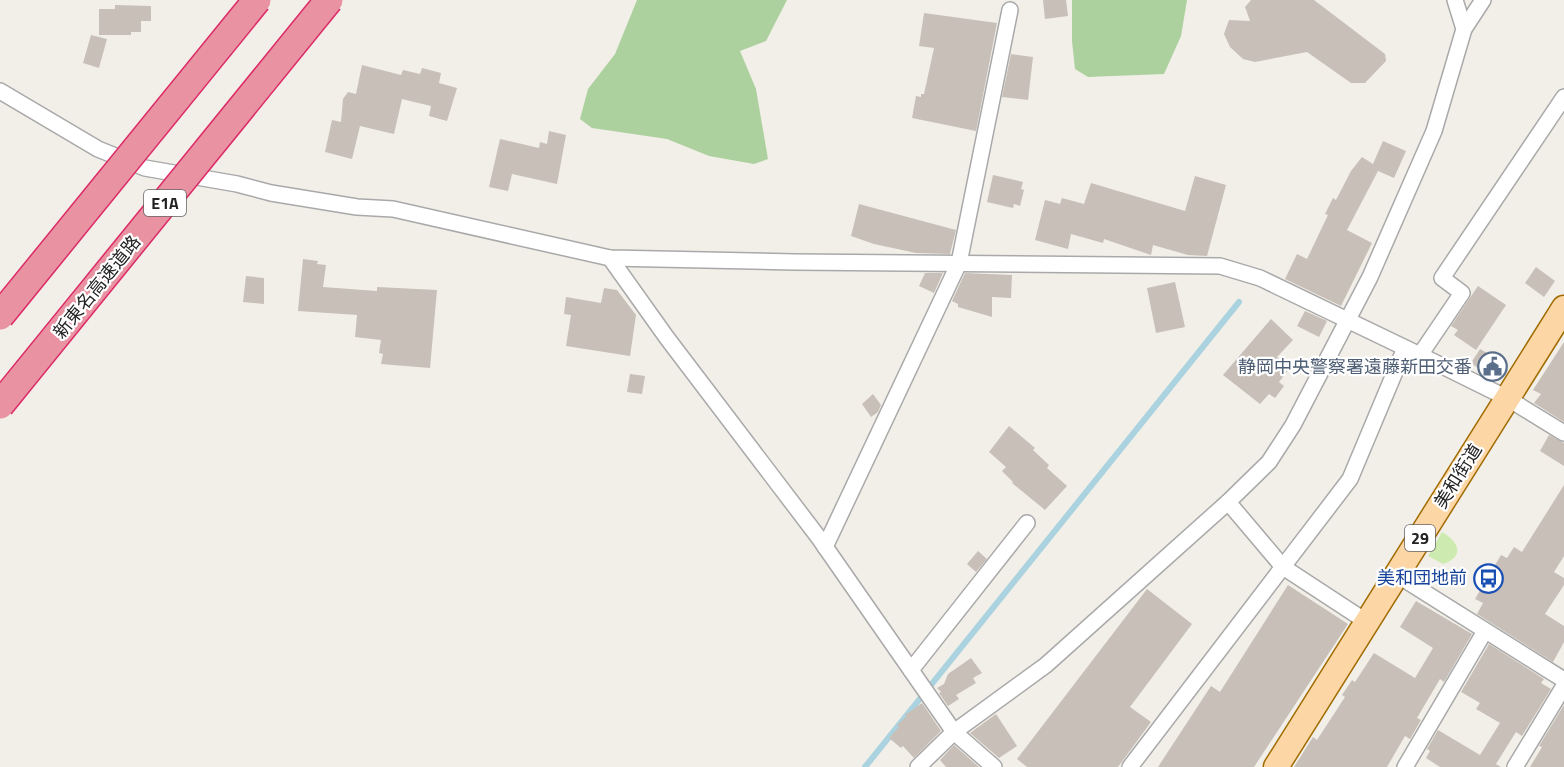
<svg xmlns="http://www.w3.org/2000/svg" width="1564" height="767" font-family="'Titillium Web','Noto Sans JP',sans-serif">
<rect width="100%" height="100%" fill="#f2efe9"/>
<!-- grass -->
<path fill="#cdebb0" d="M1442,532c16,9 24,24 1,32l-15,-8z"/>
<!-- forest -->
<g fill="#add19e">
<polygon points="637,0 787,0 766,41 740,51 756,89 768,159 754,164 709,156 667,139 592,128 580,119 588,89 615,54"/>
<polygon points="1072,0 1187,0 1181,36 1164,74 1088,77 1075,69 1072,41"/>
</g>
<g fill="none" stroke-linecap="round" stroke-linejoin="round">
<!-- stream -->
<polyline stroke="#aad3df" stroke-width="6" points="865,767 1239,302"/>
</g>
<!-- building -->
<g fill="#c7bfb8">
<polygon points="1043,0 1066,0 1068,16 1045,19"/>
<polygon points="1251,0 1314,0 1385,54 1386,61 1365,83 1351,83 1307,52 1255,62 1243,59 1230,47 1224,34 1229,20 1250,21 1245,7"/>
<polygon points="115,5 151,6 151,21 141,21 141,32 131,32 131,35 99,35 99,9 115,9"/>
<polygon points="924,13 997,23 976,131 912,118 916,96 921,97 921,94 924,94 934,48 919,46"/>
<polygon points="91,35 107,39 99,68 83,63"/>
<polygon points="1011,54 1033,57 1028,100 1002,97"/>
<polygon points="362,65 401,75 403,70 420,74 422,68 441,73 439,83 457,88 447,121 429,116 431,106 402,99 394,134 360,126 352,159 325,152 332,120 341,122 343,99 348,92 356,94"/>
<polygon points="549,131 566,135 557,184 512,174 508,191 489,187 500,139 539,148 540,142 547,144"/>
<polygon points="1383,141 1406,151 1394,178 1378,171 1347,230 1372,243 1341,306 1285,279 1297,254 1307,259 1328,215 1325,214 1333,198 1336,200 1351,171 1362,157 1373,164"/>
<polygon points="993,175 1023,182 1021,189 1024,190 1020,206 1014,204 1013,208 987,202"/>
<polygon points="1195,176 1226,185 1207,256 1188,255 1153,245 1151,255 1104,239 1103,243 1071,234 1068,249 1035,240 1045,200 1060,204 1062,198 1084,204 1091,183 1185,211"/>
<polygon points="859,204 956,230 950,254 916,253 874,244 851,236"/>
<polygon points="303,259 318,261 317,264 326,265 323,287 377,291 377,287 437,290 430,368 381,364 383,354 379,353 381,340 355,337 357,315 298,311"/>
<polygon points="1536,267 1555,281 1544,297 1525,283"/>
<polygon points="925,273 943,273 934,293 919,286"/>
<polygon points="965,273 1012,275 1011,298 992,297 992,317 958,307 958,304 952,301"/>
<polygon points="246,276 264,278 264,304 243,302"/>
<polygon points="1175,282 1185,327 1156,333 1147,288"/>
<polygon points="1478,286 1506,305 1476,350 1454,335 1458,330 1451,326"/>
<polygon points="604,288 617,290 636,315 630,356 566,346 571,315 564,314 566,297 601,303"/>
<polygon points="1305,311 1327,321 1319,337 1297,326"/>
<polygon points="1271,319 1293,340 1277,357 1290,368 1279,382 1284,386 1275,398 1269,394 1260,404 1223,375"/>
<polygon points="1564,342 1564,422 1534,403 1541,394 1533,390"/>
<polygon points="1480,349 1503,362 1493,379 1471,363"/>
<polygon points="630,374 645,376 642,394 627,392"/>
<polygon points="873,394 881,405 878,412 871,417 862,404"/>
<polygon points="1009,426 1035,448 1033,450 1049,465 1047,468 1067,486 1045,510 1012,483 1013,482 1002,471 1006,467 989,452"/>
<polygon points="1549,435 1564,443 1564,466 1540,451"/>
<polygon points="1564,485 1564,556 1554,572 1564,578 1564,585 1545,614 1564,626 1564,642 1553,662 1477,614 1483,603 1475,599 1501,555 1507,558 1514,547 1522,552"/>
<polygon points="978,551 987,559 976,572 967,564"/>
<polygon points="1288,585 1348,624 1254,767 1158,767 1211,686 1220,692"/>
<polygon points="1147,589 1192,624 1130,707 1151,722 1118,767 1027,767 1017,759"/>
<polygon points="1416,601 1472,634 1444,682 1440,679 1417,718 1421,720 1410,739 1405,736 1387,767 1294,767 1313,737 1317,740 1345,697 1342,695 1352,680 1355,682 1374,653 1415,678 1433,648 1400,627"/>
<polygon points="1489,644 1544,679 1541,683 1551,689 1522,736 1516,732 1496,764 1501,767 1440,767 1426,758 1430,751 1427,749 1438,730 1480,755 1500,723 1476,709 1480,703 1461,692"/>
<polygon points="971,658 982,673 973,678 976,683 956,695 959,699 948,706 939,693 941,692 937,688 944,684 948,674"/>
<polygon points="922,703 941,731 914,758 903,746 901,748 889,738 899,727 897,725 906,717 905,715"/>
<polygon points="1564,705 1564,767 1530,767 1542,747 1539,746"/>
<polygon points="996,714 1017,746 999,758 970,733"/>
<polygon points="954,745 979,767 946,767 940,760"/>
</g>
<g fill="none" stroke-linecap="round" stroke-linejoin="round">
<defs>
<g id="street">
<polyline points="1455,0 1464,29"/>
<polyline points="0,91 98,149 145,168 237,184 271,193 357,207 393,209 610,258 795,262 1220,266 1260,278 1420,355 1507,398 1564,433"/>
<polyline points="610,258 667,338 819,538 954,732 994,767"/>
<polyline points="1420,355 1462,293 1442,278 1564,97"/>
<polyline points="1228,502 1283,567 1367,622"/>
<polyline points="825,547 959,263 1010,10"/>
<polyline points="1397,575 1564,680"/>
<polyline points="911,670 1027,523"/>
<polyline points="918,767 954,732 1046,665 1228,502 1269,462 1293,425 1370,277 1434,131 1464,29 1483,0"/>
<polyline points="1130,767 1350,479 1405,348"/>
<polyline points="1405,767 1485,631"/>
<polyline points="1515,767 1564,686"/>
</g>
<polyline id="primary" points="1276,767 1564,308"/>
</defs>
<!-- street casing -->
<use href="#street" stroke="#a9a9a9" stroke-width="18"/>
<!-- primary casing -->
<use href="#primary" stroke="#a06b00" stroke-width="27"/>
<!-- street -->
<use href="#street" stroke="#fff" stroke-width="15"/>
<!-- primary -->
<use href="#primary" stroke="#fcd6a4" stroke-width="24"/>
<defs>
<g id="highway-bridge">
<polyline points="0,316 257,0"/>
<polyline points="0,405 329,0"/>
</g>
</defs>
<!-- highway-bridge casing -->
<use href="#highway-bridge" stroke="#dc2a67" stroke-width="30" stroke-linecap="butt"/>
<!-- highway-bridge -->
<use href="#highway-bridge" stroke="#e892a2" stroke-width="27"/>
</g>
<!-- icons -->
<defs>
<symbol id="civic-ring" viewBox="-11 -11 22 22"><circle r="9.5" fill="#fff" stroke="#5c6f8a" stroke-width="1.5"/><path d="M-.6-6.5H3V-4.5H.6V-3L4-1V1h2V6H-6V1h2V-1L-.6-3ZM-1.2 2.5V6h2.4V2.5Z" fill="#5c6f8a"/></symbol>
<symbol id="bus-ring" viewBox="-11 -11 22 22"><circle r="9.5" fill="#fff" stroke="#1a4fb4" stroke-width="1.5"/><path d="M-5-6H5V4H4V6H2V4H-2V6H-4V4H-5ZM-3.5-4V0h7V-4ZM-3.5 1.2v1.5H-2V1.2ZM2 1.2v1.5H3.5V1.2Z" fill="#1a4fb4"/></symbol>
</defs>
<g fill-rule="evenodd">
<use href="#civic-ring" x="1476" y="350" width="33" height="33"/>
<use href="#bus-ring" x="1472" y="562" width="33" height="33"/>
</g>
<g text-anchor="middle" stroke-width="4.5" stroke-linejoin="round" paint-order="stroke">
<!-- shield labels -->
<g fill="#fff" stroke="#646464" stroke-width="1.5">
<rect x="144" y="190" width="42" height="26" rx="4.5"/>
<rect x="1405" y="525" width="30" height="26" rx="4.5"/>
</g>
<g font-size="16" font-weight="bold" fill="#222">
<text x="165" y="209">E1A</text>
<text x="1420" y="544">29</text>
</g>
<!-- street labels -->
<g font-size="18" fill="#222" stroke="#fff">
<text transform="translate(97 287) rotate(-51)" y="6">新東名高速道路</text>
<text transform="translate(1458 476) rotate(-58)" y="6">美和街道</text>
</g>
<!-- service labels -->
<g font-size="18" fill="#4e5e75" stroke="#fff" text-anchor="end">
<text x="1472" y="373">静岡中央警察署遠藤新田交番</text>
</g>
<!-- transit labels -->
<g font-size="18" fill="#164399" stroke="#fff" text-anchor="end">
<text x="1467" y="584">美和団地前</text>
</g>
</g>
</svg>
